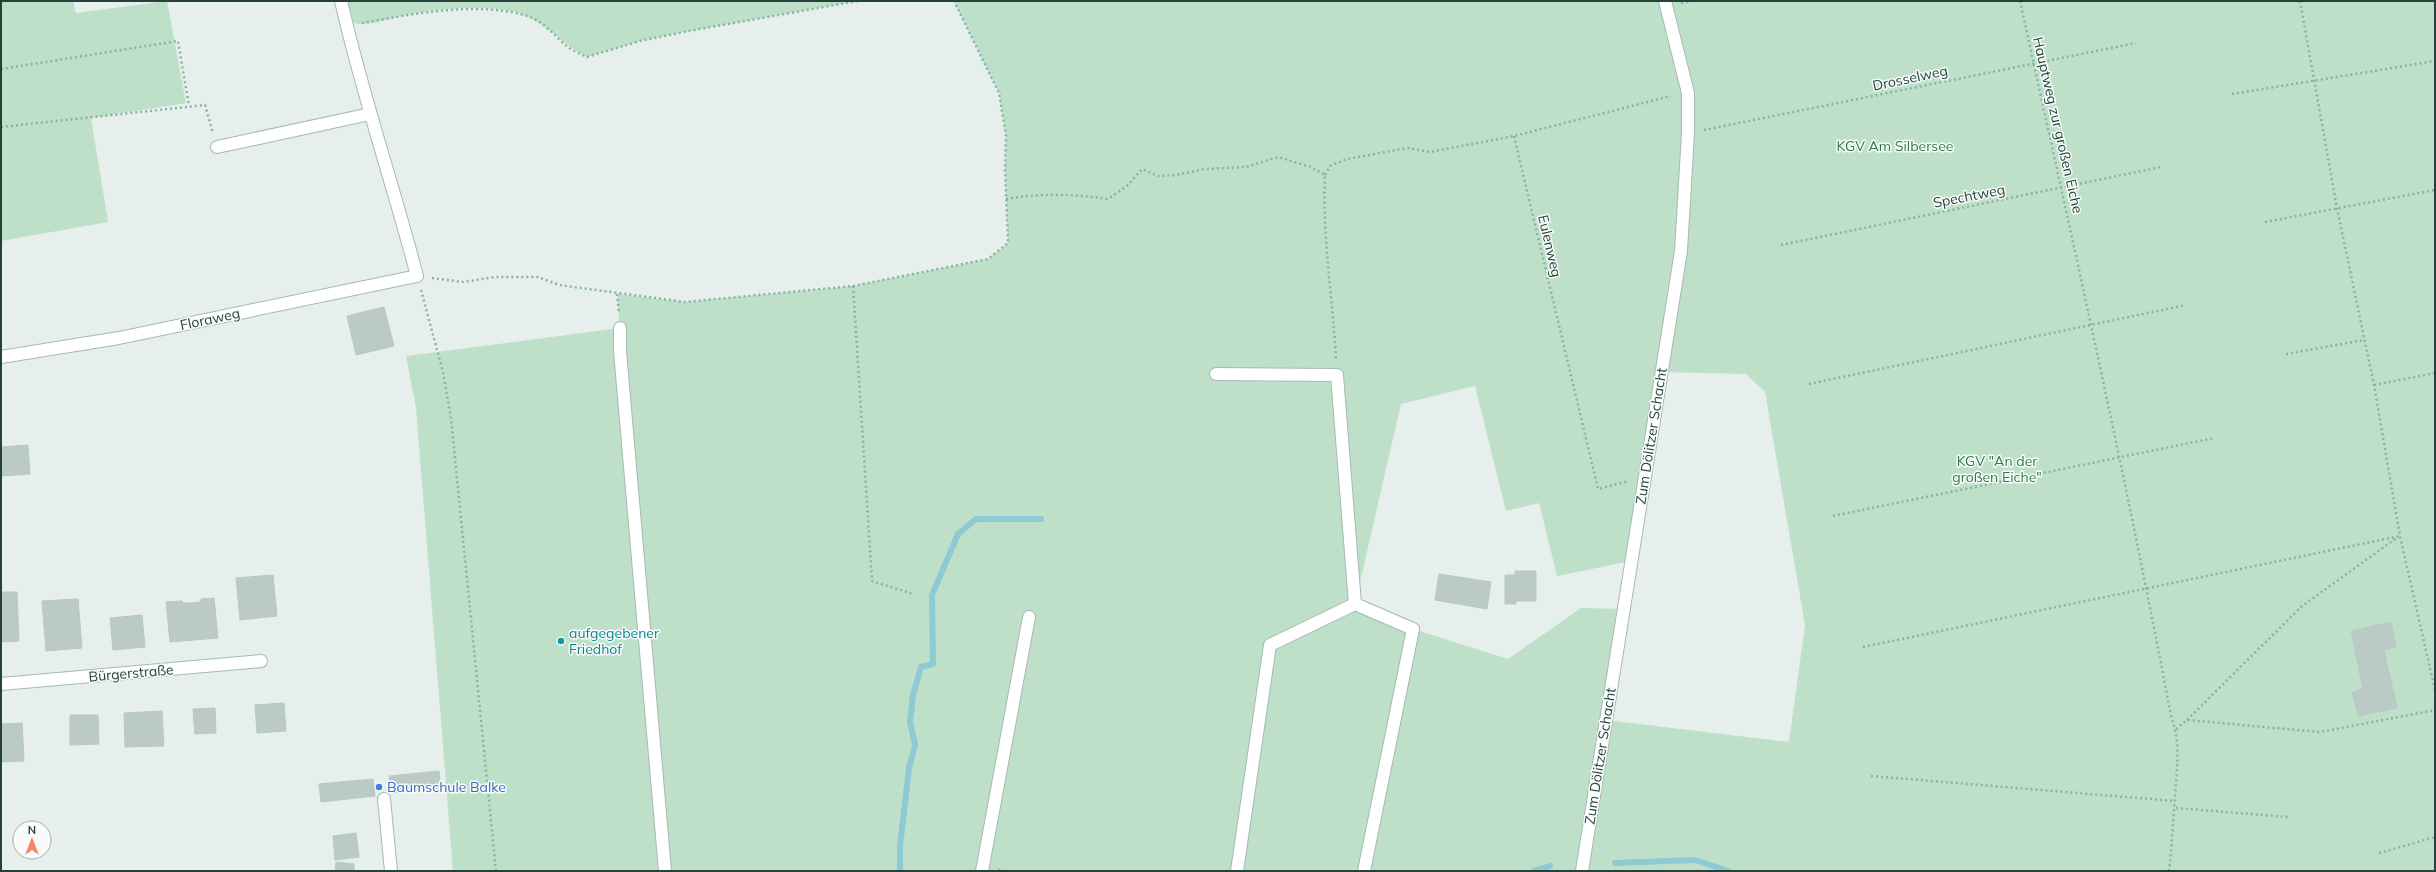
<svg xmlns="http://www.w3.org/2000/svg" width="2436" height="872" font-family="Mulish,sans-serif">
<rect width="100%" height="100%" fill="#e6efeb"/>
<!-- green -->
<g fill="#bfe0c8" fill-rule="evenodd">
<polygon points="1,1 73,1 76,13 167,1 186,103 91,118 108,222 1,241"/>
<path d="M341,1h517l-169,30 -49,10 -53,16c-28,-14 -45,-40 -77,-46 -37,-7 -74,-1 -109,5 -13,3 -30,9 -42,8 -5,0 -10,-4 -14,-6z"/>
<path d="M954,1h1481v870h-1982l-37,-463 -10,-52 214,-28 -3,-34 68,8 168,-16 135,-27 20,-16 -3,-75 1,-32 -7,-43zM1661,372l85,2 19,18 40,233 -16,117 -183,-22 18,-111 -43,-1 -73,51 -95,-30 -58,-25 46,-200 74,-18 31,125 33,-8 18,73 74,-15z"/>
</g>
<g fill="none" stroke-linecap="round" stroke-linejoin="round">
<!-- stream -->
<g stroke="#8ec9d4" stroke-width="6">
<polyline points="1615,863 1695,860 1728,871"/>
<polyline points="900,871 900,846 909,768 915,745 910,722 913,695 921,667 933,664 932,595 958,534 976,519 1041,519"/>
<polyline points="1534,871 1550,866"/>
</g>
</g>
<!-- building -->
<g fill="#bbcac4" stroke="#b8c9c2">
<polygon points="384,307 394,346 356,355 347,316"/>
<polygon points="28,445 30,474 1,476 1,447"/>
<polygon points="1515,571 1536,571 1536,601 1516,601 1516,604 1505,604 1505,575 1515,575"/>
<polygon points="1439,574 1491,582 1487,609 1435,600"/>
<polygon points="273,575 277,616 240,620 236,578"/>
<polygon points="1,592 17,592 19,641 1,642"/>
<polygon points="214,598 218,638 194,640 191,603 201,602 201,599"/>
<polygon points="78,599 82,648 46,651 42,601"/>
<polygon points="182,601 182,603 191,603 194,640 170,642 166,602"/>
<polygon points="142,615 145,647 113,650 110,618"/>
<polygon points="2391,622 2396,647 2384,650 2397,708 2358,716 2352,692 2363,689 2351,631"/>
<polygon points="284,703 286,731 257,733 255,705"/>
<polygon points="215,708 216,733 195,734 193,709"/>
<polygon points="162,711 164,746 125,747 124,713"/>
<polygon points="70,715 98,715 99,744 70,745"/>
<polygon points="22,723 24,761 1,762 1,724"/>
<polygon points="439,771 441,788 391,793 389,776"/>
<polygon points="373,779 375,796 321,802 319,784"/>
<polygon points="356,833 359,857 335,860 333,836"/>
<polygon points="336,862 354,864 354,871 335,871"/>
</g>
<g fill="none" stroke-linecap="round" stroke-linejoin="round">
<defs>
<g id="lane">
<polyline points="217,147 370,114"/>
<polyline points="620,328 620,351 665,871"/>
<path d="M1,357l118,-19 298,-62c-24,-92 -55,-182 -76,-275"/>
<polyline points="1216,374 1337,375 1355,604"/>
<polyline points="384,799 391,871"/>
<polyline points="982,871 1029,617"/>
<polyline points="1237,871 1270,645 1355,604 1413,629 1364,871"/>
</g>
<g id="street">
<polyline points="1,684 261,661"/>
<polyline points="1582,871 1681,251 1688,133 1688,93 1665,1"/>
</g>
</defs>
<!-- lane casing -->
<use href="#lane" stroke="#a8b8b2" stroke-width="14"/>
<!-- street casing -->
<use href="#street" stroke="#a8b8b2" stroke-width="14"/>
<!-- path -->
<g stroke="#86b3a5" stroke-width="2.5" stroke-dasharray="2 3" stroke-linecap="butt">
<path d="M2020,1c52,238 106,476 151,715 10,26 6,52 4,79 -2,25 -3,51 -6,76"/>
<polyline points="2300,1 2337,208 2374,385 2400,536 2435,690"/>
<polyline points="1681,3 1692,1"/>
<path d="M362,23c51,-9 119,-23 168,-6 16,6 25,20 38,30 5,4 13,7 19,10l53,-16 49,-10 169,-30"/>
<polyline points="1,69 178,41 189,106"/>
<polyline points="2232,94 2435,61"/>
<polyline points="1,127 205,105 213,133"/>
<polyline points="1704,130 2136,43"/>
<polyline points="1514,136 1598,489 1629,481"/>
<polyline points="1325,175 1330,166 1347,159 1408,148 1430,152 1514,136 1671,96"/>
<path d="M1006,199c35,-6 68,-5 102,0l20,-14 14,-16 16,7 18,-1 29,-6 41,-2 32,-10 33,10 14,8c-3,62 8,123 11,185"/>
<polyline points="2265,222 2435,190"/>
<polyline points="1781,245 2161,167"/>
<polyline points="432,278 463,282 495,277 538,277 559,285 685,302 853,286 988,259 1008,243 1005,168 1006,136 999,93 954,1"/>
<polyline points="853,286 872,581 913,594"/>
<polyline points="421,290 443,372 451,418 496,871"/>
<polyline points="617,294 619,313"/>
<polyline points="2286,354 2364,340"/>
<polyline points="1809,384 2186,305"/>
<polyline points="2374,385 2435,373"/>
<polyline points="1833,516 2214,438"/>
<polyline points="1863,647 2400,536"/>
<polyline points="2187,720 2302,606 2398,537"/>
<polyline points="2176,729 2187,720 2320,732 2435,710"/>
<polyline points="1871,776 2175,801"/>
<polyline points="2176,808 2288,817"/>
<polyline points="2379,853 2435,837"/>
<polyline points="998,870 1006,871"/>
</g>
<!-- lane -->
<use href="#lane" stroke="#fff" stroke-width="12"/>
<!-- street -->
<use href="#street" stroke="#fff" stroke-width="12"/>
</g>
<!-- markers -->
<circle fill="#0f9aa8" stroke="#f7fbf9" stroke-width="1.5" cx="561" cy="641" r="4"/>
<circle fill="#3f7fe0" stroke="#f7fbf9" stroke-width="1.5" cx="379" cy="787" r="4"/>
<g text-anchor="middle" stroke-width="3" stroke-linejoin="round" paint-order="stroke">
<!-- street labels -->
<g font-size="14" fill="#24423a" stroke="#f7fbf9">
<text transform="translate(1910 78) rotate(-12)" y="5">Drosselweg</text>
<text transform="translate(2058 125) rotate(77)" y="5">Hauptweg zur großen Eiche</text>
<text transform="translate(1969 196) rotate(-11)" y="5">Spechtweg</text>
<text transform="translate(1550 246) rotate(77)" y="5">Eulenweg</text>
<text transform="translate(210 319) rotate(-12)" y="5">Floraweg</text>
<text transform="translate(1651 436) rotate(-81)" y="5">Zum Dölitzer Schacht</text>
<text transform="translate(131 673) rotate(-5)" y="5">Bürgerstraße</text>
<text transform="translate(1600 756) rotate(-81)" y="5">Zum Dölitzer Schacht</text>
</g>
<!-- park labels -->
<g font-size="14" fill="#2d7a4b" stroke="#f7fbf9">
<text x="1895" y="151">KGV Am Silbersee</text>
<text x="1997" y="466">KGV "An der<tspan x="1997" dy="16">großen Eiche"</tspan></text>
</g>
<!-- culture labels -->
<g font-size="14" fill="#0d838f" stroke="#f7fbf9" text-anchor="start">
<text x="569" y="638">aufgegebener<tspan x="569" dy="16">Friedhof</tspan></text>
</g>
<!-- shop labels -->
<g font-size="14" fill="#366cbe" stroke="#f7fbf9" text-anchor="start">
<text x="387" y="792">Baumschule Balke</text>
</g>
</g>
<!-- border -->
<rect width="2436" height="872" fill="none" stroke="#24423a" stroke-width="4"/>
<!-- north arrow -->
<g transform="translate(32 840)"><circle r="19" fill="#f7fbf9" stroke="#a3b1ad"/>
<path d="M0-3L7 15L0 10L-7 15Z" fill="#f4845f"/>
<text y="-6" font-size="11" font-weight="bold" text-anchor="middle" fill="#24423a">N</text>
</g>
</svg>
